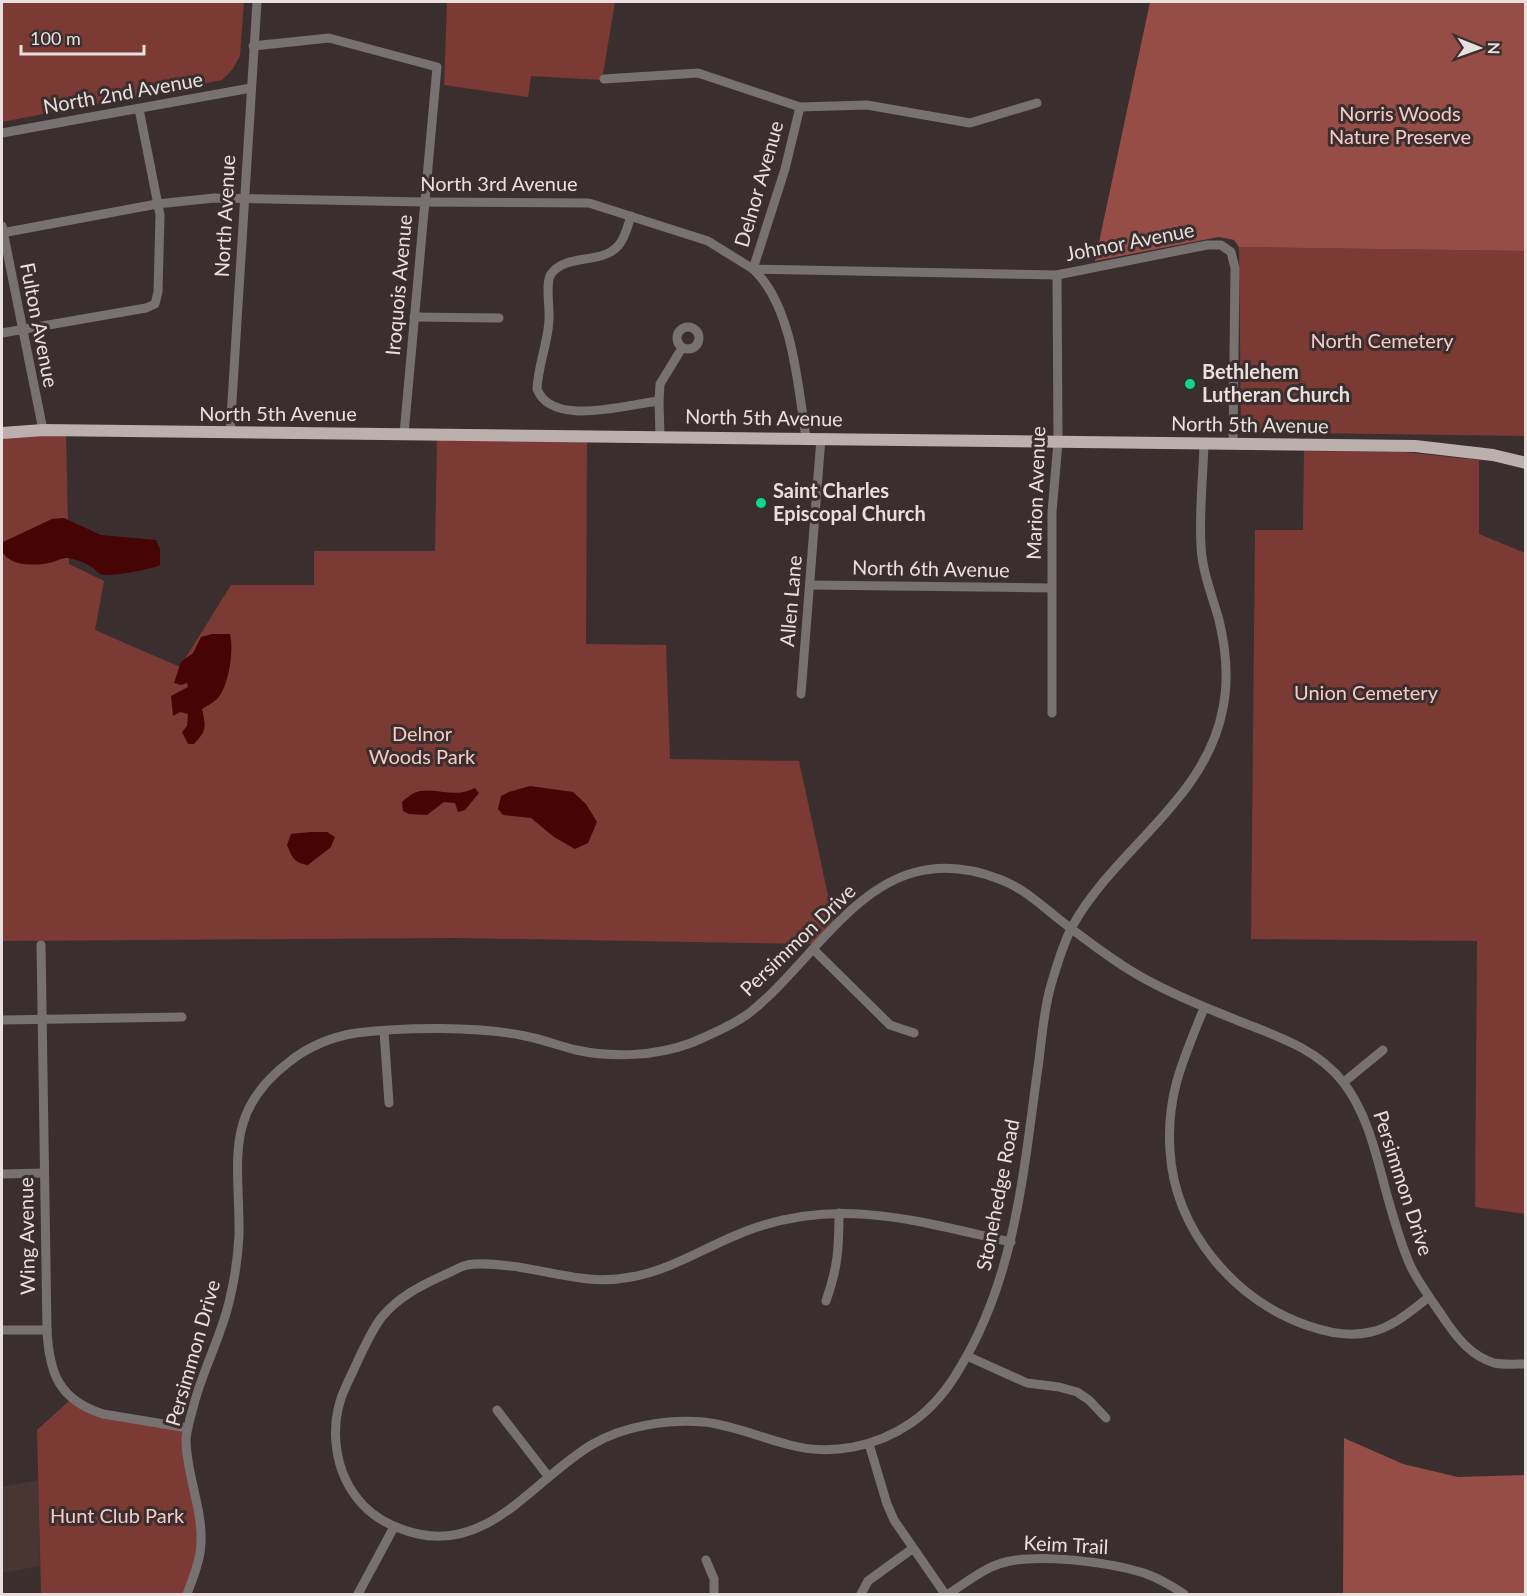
<svg xmlns="http://www.w3.org/2000/svg" width="1527" height="1596" font-family="Lato,sans-serif">
<rect width="100%" height="100%" fill="#3a2f2e"/>
<!-- built -->
<polygon fill="#483633" points="38,1480 40,1566 2,1573 2,1487"/>
<!-- green -->
<g fill="#7b3a34">
<polygon points="2,2 244,2 240,56 232,70 222,80 2,122"/>
<polygon points="447,2 615,2 602,80 531,76 528,97 444,85"/>
<polygon points="1239,247 1525,251 1525,436 1241,432"/>
<polygon points="66,434 69,564 104,581 95,630 180,667 231,585 314,585 314,551 435,551 437,439 587,442 586,644 666,645 670,759 799,761 834,923 814,944 457,938 2,941 2,436"/>
<polygon points="1304,451 1403,452 1479,460 1479,534 1525,553 1525,1214 1475,1207 1477,941 1251,939 1255,530 1303,530"/>
<polygon points="69,1401 183,1430 197,1524 199,1548 184,1594 41,1594 37,1430"/>
</g>
<!-- forest -->
<g fill="#954d46">
<polygon points="1150,2 1525,2 1525,251 1239,247 1234,240 1219,237 1095,261"/>
<polygon points="1344,1438 1403,1464 1458,1477 1525,1475 1525,1594 1343,1594"/>
</g>
<!-- water -->
<g fill="#470405">
<path d="M64,518l37,17 55,5 4,9v16c-9,4 -51,13 -60,9 -4,-2 -7,-7 -11,-9 -6,-3 -15,-6 -22,-7 -7,0 -12,4 -18,5 -16,3 -38,3 -47,-11l1,-10 49,-23z"/>
<path d="M212,634h18c4,16 -1,51 -12,64 -4,4 -11,8 -16,11 4,19 5,21 -8,35h-6l-6,-12 5,-6 1,-12 -8,-2 -7,4 -2,-20 17,-9 -1,-4 -6,2 -7,-2 7,-21 12,-9 8,-16z"/>
<polygon points="530,786 573,792 586,804 597,822 588,843 575,849 554,837 531,818 503,815 498,809 501,796 509,792"/>
<path d="M475,788l4,5 -14,17 -7,2 -3,-9 -11,-1 -17,13 -18,-1 -6,-3 -1,-9c3,-3 8,-7 12,-9 20,-8 39,7 61,-5z"/>
<path d="M310,832h17l8,5 -4,10 -23,18c-14,-2 -16,-8 -21,-20l4,-11z"/>
</g>
<g fill="none" stroke-linecap="round" stroke-linejoin="round">
<!-- minor -->
<g stroke="#777171" stroke-width="9">
<polyline points="253,46 329,38 437,67 404,434"/>
<polyline points="604,79 698,73 800,107 867,105 970,123 1037,103"/>
<path d="M800,107l-15,62 -32,100c40,37 45,118 53,169"/>
<polyline points="2,133 251,88"/>
<path d="M631,216c-3,9 -6,23 -13,30 -17,19 -52,7 -67,28 -6,9 -1,34 -2,46 -1,23 -11,45 -12,69 15,39 91,15 122,12l1,36"/>
<polyline points="2,226 43,430"/>
<polyline points="2,233 157,204 214,198 424,202 589,203 708,241 753,269 1057,275 1207,245 1221,245 1231,252 1235,268 1233,443"/>
<polyline points="414,317 499,318"/>
<circle cx="688" cy="338" r="11"/>
<polyline points="2,333 146,308 155,304 158,292 160,215 139,109"/>
<polyline points="659,401 660,384 682,348"/>
<polyline points="230,433 257,2"/>
<polyline points="810,585 1051,588"/>
<polyline points="801,694 821,438"/>
<polyline points="1052,713 1052,512 1058,442 1057,275"/>
<path d="M41,945l6,385c2,43 12,70 56,84l85,14"/>
<polyline points="813,949 890,1025 914,1033"/>
<path d="M1204,1008c-20,50 -38,87 -34,143 5,80 65,150 139,175 20,7 41,11 62,6 22,-5 40,-21 58,-35"/>
<polyline points="2,1020 182,1017"/>
<polyline points="384,1032 389,1103"/>
<polyline points="1344,1082 1383,1050"/>
<polyline points="2,1174 44,1173"/>
<path d="M1011,1242c-90,-20 -170,-46 -262,-12 -39,14 -76,40 -118,47 -41,8 -73,-4 -113,-10 -16,-2 -35,-5 -51,-2 -8,2 -15,7 -23,10 -24,11 -46,22 -63,43 -14,19 -24,46 -35,68 -18,38 -13,87 17,119 15,16 34,24 55,29 74,16 118,-57 175,-90 31,-18 74,-25 111,-22 29,3 57,16 86,23 41,11 86,2 121,-22 22,-15 37,-34 50,-57 56,-93 63,-201 78,-306 3,-25 5,-51 12,-75 6,-20 12,-42 22,-60 43,-77 133,-125 150,-217 6,-30 3,-59 -4,-88 -7,-25 -17,-49 -18,-74 -2,-34 2,-69 3,-102"/>
<path d="M826,1301c12,-34 13,-53 13,-88"/>
<polyline points="2,1330 47,1330"/>
<polyline points="967,1356 1027,1383 1059,1387 1077,1392 1089,1400 1106,1418"/>
<polyline points="497,1410 548,1476"/>
<polyline points="869,1444 887,1504 894,1520 945,1594"/>
<polyline points="706,1560 714,1579 714,1594"/>
<path d="M187,1594c6,-16 13,-33 14,-50 2,-35 -15,-70 -15,-105 1,-10 4,-21 7,-31 9,-38 29,-72 37,-110 5,-21 8,-42 9,-63 1,-72 -17,-122 50,-173 20,-16 42,-25 67,-29 49,-6 121,-7 169,3 17,3 34,10 51,14 37,8 80,6 115,-7 19,-8 40,-17 57,-29 54,-41 100,-125 168,-142 27,-7 57,-3 83,7 23,8 42,26 61,41 25,19 50,39 78,55 31,18 63,31 96,44 39,16 82,28 109,63 28,36 35,84 48,127 6,20 12,42 21,60 10,19 23,36 35,54 12,17 25,33 47,40 9,2 22,1 32,1"/>
<polyline points="358,1594 394,1527"/>
<polyline points="861,1594 868,1581 912,1549"/>
<path d="M948,1594c17,-10 32,-24 51,-30 34,-12 110,-2 145,9 14,5 28,13 40,21"/>
</g>
<!-- major -->
<polyline stroke="#bbb0ae" stroke-width="12" points="2,433 43,430 1415,446 1493,455 1526,463"/>
</g>
<!-- markers -->
<g fill="#0dd98a" stroke="#3a2f2e" stroke-width="2">
<circle cx="1190" cy="384" r="6"/>
<circle cx="761" cy="503" r="6"/>
</g>
<g text-anchor="middle" stroke-width="6" stroke-linejoin="round" paint-order="stroke">
<!-- street labels -->
<g font-size="20" fill="#e7e0df" stroke="#3a2f2e">
<text transform="translate(123 93) rotate(-10)" y="7">North 2nd Avenue</text>
<text x="499" y="191">North 3rd Avenue</text>
<text transform="translate(759 184) rotate(-74)" y="7">Delnor Avenue</text>
<text transform="translate(225 216) rotate(-87)" y="7">North Avenue</text>
<text transform="translate(1130 242) rotate(-11)" y="7">Johnor Avenue</text>
<text transform="translate(399 285) rotate(-85)" y="7">Iroquois Avenue</text>
<text transform="translate(39 325) rotate(79)" y="7">Fulton Avenue</text>
<text x="278" y="421">North 5th Avenue</text>
<text transform="translate(764 418) rotate(1)" y="7">North 5th Avenue</text>
<text transform="translate(1250 425) rotate(1)" y="7">North 5th Avenue</text>
<text transform="translate(1036 493) rotate(-88)" y="7">Marion Avenue</text>
<text transform="translate(931 569) rotate(1)" y="7">North 6th Avenue</text>
<text transform="translate(791 601) rotate(-85)" y="7">Allen Lane</text>
<text transform="translate(798 940) rotate(-44)" y="7">Persimmon Drive</text>
<text transform="translate(1403 1183) rotate(72)" y="7">Persimmon Drive</text>
<text transform="translate(998 1195) rotate(-79)" y="7">Stonehedge Road</text>
<text transform="translate(27 1236) rotate(-91)" y="7">Wing Avenue</text>
<text transform="translate(193 1353) rotate(-74)" y="7">Persimmon Drive</text>
<text transform="translate(1066 1545) rotate(3)" y="7">Keim Trail</text>
</g>
<!-- park labels -->
<g font-size="20" fill="#f7cbc5" stroke="#3a2f2e">
<text x="1400" y="121">Norris Woods<tspan x="1400" dy="23">Nature Preserve</tspan></text>
<text x="1382" y="348">North Cemetery</text>
<text x="1366" y="700">Union Cemetery</text>
<text x="422" y="741">Delnor<tspan x="422" dy="23">Woods Park</tspan></text>
<text x="117" y="1523">Hunt Club Park</text>
</g>
<!-- poi labels -->
<g font-size="20" font-weight="bold" fill="#e7e0df" stroke="#3a2f2e" text-anchor="start">
<text x="1202" y="379">Bethlehem<tspan x="1202" dy="23">Lutheran Church</tspan></text>
<text x="773" y="498">Saint Charles<tspan x="773" dy="23">Episcopal Church</tspan></text>
</g>
</g>
<!-- border -->
<rect width="1527" height="1596" fill="none" stroke="#e7e0df" stroke-width="6"/>
<!-- north arrow -->
<g transform="translate(1479 48) rotate(91)" stroke="#3a2f2e" stroke-width="4.5" paint-order="stroke">
<path d="M0-4.5L10 22L0 15L-10 22Z" fill="#e7e0df"/>
<text y="-9" font-size="16" font-weight="bold" text-anchor="middle" fill="#e7e0df">N</text>
</g>
<!-- scale -->
<path d="M21 45v9h123v-9" fill="none" stroke="#e7e0df" stroke-width="3"/>
<text x="30" y="45" font-size="18" fill="#e7e0df" stroke="#3a2f2e" stroke-width="4.5" paint-order="stroke">100 m</text>
</svg>
